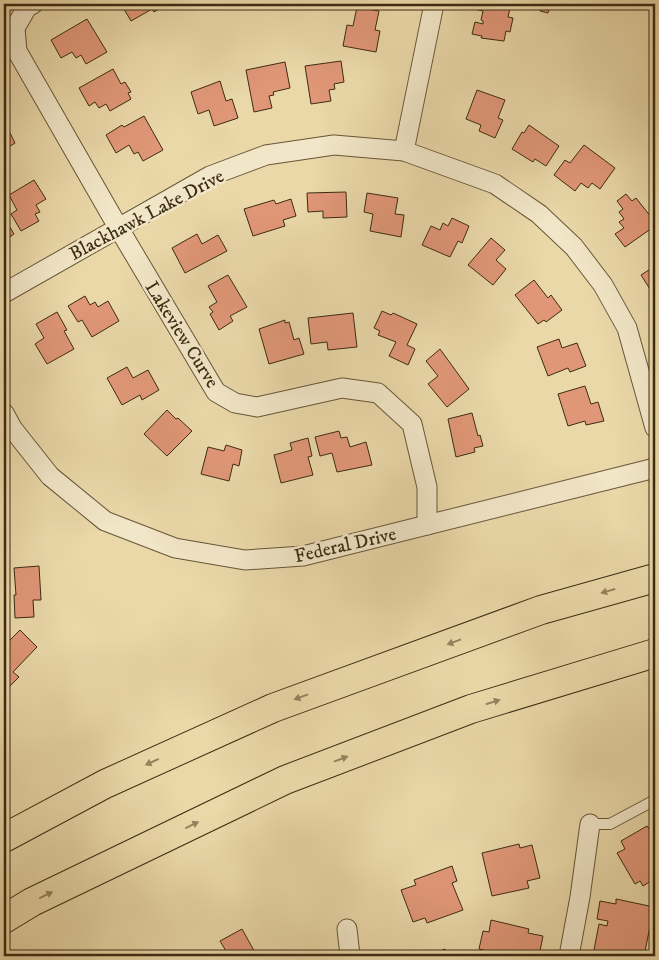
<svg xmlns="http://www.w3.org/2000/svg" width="659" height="960" font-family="'IM FELL DW Pica',serif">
<rect width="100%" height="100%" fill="#ead8a9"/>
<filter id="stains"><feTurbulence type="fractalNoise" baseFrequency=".004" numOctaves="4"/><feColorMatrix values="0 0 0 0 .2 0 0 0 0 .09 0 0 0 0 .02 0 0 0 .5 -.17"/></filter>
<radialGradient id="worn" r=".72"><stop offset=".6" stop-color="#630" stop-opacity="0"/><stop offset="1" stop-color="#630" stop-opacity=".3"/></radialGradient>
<!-- building -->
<g fill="#e09778" stroke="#3d2b13">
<polygon points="121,4 167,4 154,12 152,9 131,21"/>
<polygon points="475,4 511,4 508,17 513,18 510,32 506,31 504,41 481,38 482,36 472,34 475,22 483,24 483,21 481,20 483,11 474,9"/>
<polygon points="541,4 550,5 548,13 540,11"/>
<polygon points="357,7 379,11 375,30 380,31 376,52 343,46 347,25 353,26"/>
<polygon points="87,19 107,52 86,64 81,55 76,58 72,52 61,58 51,40"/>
<polygon points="341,61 344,82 334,84 335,89 329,90 331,101 311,104 305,66"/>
<polygon points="285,62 290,88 273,92 274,95 269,96 272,108 254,112 246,70"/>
<polygon points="113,69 121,84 125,82 131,92 128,93 131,99 110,111 106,104 99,108 95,102 89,106 79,88"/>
<polygon points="220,81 226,101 232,99 238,118 214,126 209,110 198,114 191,92"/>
<polygon points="477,90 505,100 498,118 503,120 495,138 479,131 481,125 466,119"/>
<polygon points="144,116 163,150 143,161 138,152 134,154 129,145 116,153 106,135 122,125 124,127"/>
<polygon points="4,121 15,143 4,150"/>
<polygon points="529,125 559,146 546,166 535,159 533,162 512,149 522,132 524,133"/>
<polygon points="584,145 615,168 600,189 592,183 588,188 581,183 575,191 554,175 565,160 570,163"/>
<polygon points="34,180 46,199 36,205 40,212 35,214 39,221 21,231 11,214 17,210 9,195"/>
<polygon points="346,192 347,217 323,218 323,211 308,212 307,193"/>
<polygon points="367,193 398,198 395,214 404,215 401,237 370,231 373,214 364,212"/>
<polygon points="626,194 632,201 636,198 655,222 650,226 652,228 625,247 615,234 624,228 619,222 624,219 619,212 623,209 617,201"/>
<polygon points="291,199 296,216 283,220 285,226 253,236 244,209 274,200 276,204"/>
<polygon points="452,218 469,226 462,243 458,241 450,257 422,245 431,226 440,230 443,223 448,226"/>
<polygon points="5,219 14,234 4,241 4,220"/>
<polygon points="197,234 202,244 218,235 227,251 185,273 172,248"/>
<polygon points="491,238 505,250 496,260 506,269 493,285 468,265"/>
<polygon points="655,266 655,297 641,275"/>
<polygon points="228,275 247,307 230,316 233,321 219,330 210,314 213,312 209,307 217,302 208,286"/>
<polygon points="534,280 548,298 551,295 562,310 546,322 544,320 538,324 515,295"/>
<polygon points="85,296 90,305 95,302 98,307 108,301 119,321 92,337 82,320 78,322 68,306"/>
<polygon points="382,311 391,315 393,313 417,324 407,345 415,349 408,365 389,356 396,342 378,335 380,331 374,328"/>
<polygon points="57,312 67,330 64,331 74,349 47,364 35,344 44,338 36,324"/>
<polygon points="353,313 357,347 328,350 327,342 311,344 308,318"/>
<polygon points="285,320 285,323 289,322 294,340 299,338 304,354 269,364 259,329"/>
<polygon points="559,339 562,348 577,343 586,366 570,372 568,368 548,376 537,347"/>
<polygon points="440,349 469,389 447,407 428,384 438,376 426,361"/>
<polygon points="127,367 133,378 148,370 159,390 142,400 140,395 122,405 107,378"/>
<polygon points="585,386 591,404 598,402 604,421 586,425 585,421 568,426 558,394"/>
<polygon points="167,410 176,419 178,418 192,431 167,456 144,434"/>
<polygon points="472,413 478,436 480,435 483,446 474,448 475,452 456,457 448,419"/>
<polygon points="339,431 341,438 347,437 350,447 366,442 372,465 337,472 332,453 320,456 315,437"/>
<polygon points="308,438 312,456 308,457 313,475 281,483 274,455 292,450 290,443"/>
<polygon points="226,445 242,450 239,466 233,464 229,481 201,474 208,447 224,451"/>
<polygon points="4,541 10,544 4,559"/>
<polygon points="39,566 41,600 33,600 34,617 15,618 14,595 16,595 14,568"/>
<polygon points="20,630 37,647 13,672 19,677 4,692 4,646"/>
<polygon points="647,826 655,838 655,885 654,886 651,881 643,886 640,881 635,884 617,853 625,849 621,841"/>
<polygon points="519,844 520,848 532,845 540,878 527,881 529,888 492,896 482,853"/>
<polygon points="452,866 457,881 452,883 463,910 427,923 425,918 413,922 401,890 416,885 414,880"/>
<polygon points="616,899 654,907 644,956 593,955 599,924 607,926 608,921 597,919 600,901 616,904"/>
<polygon points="491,920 529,929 528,933 543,936 539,956 483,956 484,950 479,949 483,931 489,932"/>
<polygon points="242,929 257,956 229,956 220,941"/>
<polygon points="445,949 449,956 429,956"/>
</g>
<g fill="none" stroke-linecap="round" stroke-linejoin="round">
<defs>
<polyline id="lane" points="590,824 610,824 655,800"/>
<g id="street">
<polyline points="33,4 27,7 15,28 17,51 118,227 216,392 235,403 257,407 342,388 378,393 412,424 427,487 427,525"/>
<polyline points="404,151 434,4"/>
<polyline points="4,293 210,176 266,155 334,145 404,151 495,184 539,214 574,247 603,285 627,328 655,428"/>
<polyline points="4,413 12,428 50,476 105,521 175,548 245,560 303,556 655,468"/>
<polyline points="347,929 350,956"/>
<polyline points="569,956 580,897 590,824"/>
</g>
<g id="highway">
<polyline points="4,838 105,784 273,708 541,610 655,578"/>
<polyline points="4,919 32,902 285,780 471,709 655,653"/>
</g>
</defs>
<!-- lane casing -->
<use href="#lane" stroke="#685638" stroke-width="12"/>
<!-- street casing -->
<use href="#street" stroke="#685638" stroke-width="21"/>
<!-- highway casing -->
<use href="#highway" stroke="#3d2b13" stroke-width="30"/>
<!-- lane -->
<use href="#lane" stroke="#f1e6c7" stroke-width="10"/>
<!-- street -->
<use href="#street" stroke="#f1e6c7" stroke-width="19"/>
<!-- highway -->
<use href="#highway" stroke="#ead8a9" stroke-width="28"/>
</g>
<!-- one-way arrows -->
<defs><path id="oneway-solid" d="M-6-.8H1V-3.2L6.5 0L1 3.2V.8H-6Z" transform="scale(1.25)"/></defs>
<g fill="#94825e">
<use href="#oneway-solid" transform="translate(608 591) rotate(164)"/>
<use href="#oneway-solid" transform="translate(454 642) rotate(160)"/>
<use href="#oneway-solid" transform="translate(301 697) rotate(160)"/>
<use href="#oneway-solid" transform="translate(493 702) rotate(-17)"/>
<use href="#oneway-solid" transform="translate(341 759) rotate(-21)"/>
<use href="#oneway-solid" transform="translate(152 762) rotate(156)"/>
<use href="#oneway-solid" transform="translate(192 825) rotate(-26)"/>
<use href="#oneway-solid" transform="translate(46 895) rotate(-26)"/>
</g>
<g text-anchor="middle" stroke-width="5" stroke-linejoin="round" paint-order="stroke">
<!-- street labels -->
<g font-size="19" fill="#3d2b13" stroke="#f1e6c7">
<text transform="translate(146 214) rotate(-28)" y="7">Blackhawk Lake Drive</text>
<text transform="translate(183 334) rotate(58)" y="7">Lakeview Curve</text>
<text transform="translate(345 544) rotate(-13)" y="7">Federal Drive</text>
</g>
</g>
<!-- margin -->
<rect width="659" height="960" fill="none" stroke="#ead8a9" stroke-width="20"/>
<rect x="5" y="5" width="649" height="950" fill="none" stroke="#3d2b13" stroke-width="2.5"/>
<rect x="10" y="10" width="639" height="940" fill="none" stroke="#3d2b13"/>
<rect width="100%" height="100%" filter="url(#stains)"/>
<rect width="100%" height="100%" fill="url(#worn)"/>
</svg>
